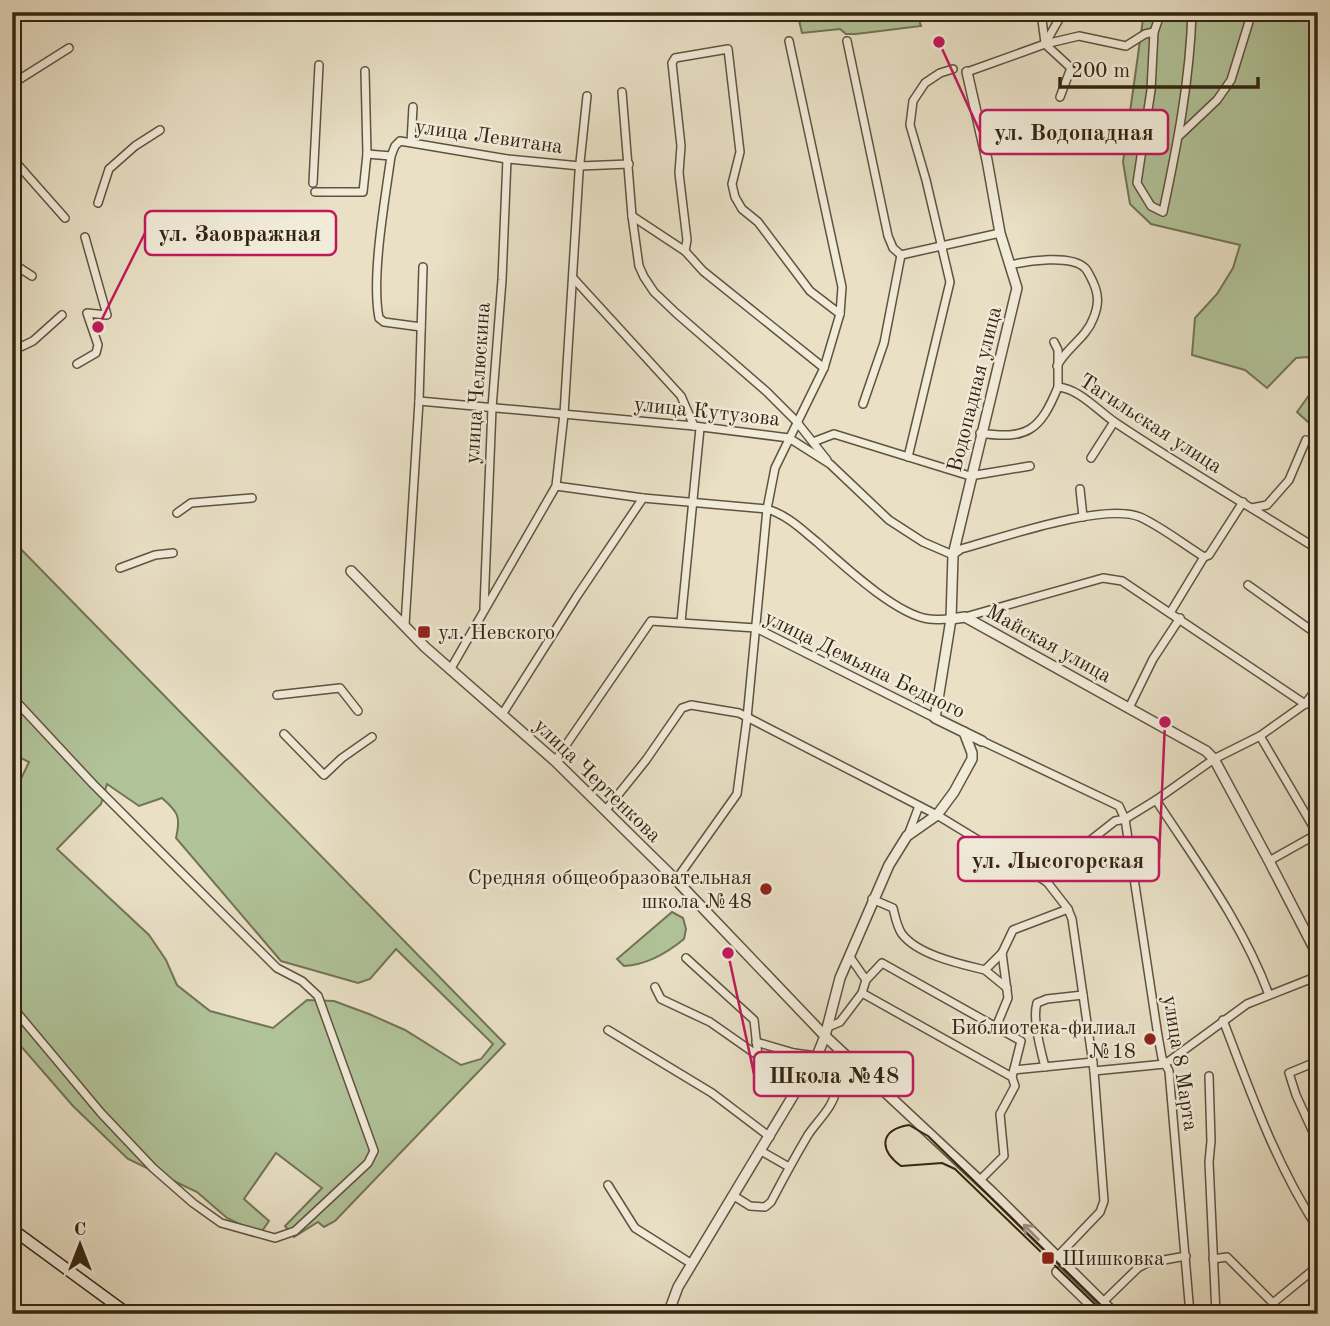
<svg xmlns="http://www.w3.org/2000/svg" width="1330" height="1326" font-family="'Old Standard TT',serif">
<rect width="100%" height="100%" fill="#e9e0c6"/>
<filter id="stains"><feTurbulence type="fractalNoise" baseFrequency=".00286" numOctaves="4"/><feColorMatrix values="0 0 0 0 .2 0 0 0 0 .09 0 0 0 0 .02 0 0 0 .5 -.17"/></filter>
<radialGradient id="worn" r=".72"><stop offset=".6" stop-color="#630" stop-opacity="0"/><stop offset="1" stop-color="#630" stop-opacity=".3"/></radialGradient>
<!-- green -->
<g fill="#b1c399" stroke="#727455" stroke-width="2" fill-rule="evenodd">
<polygon points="793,12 876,12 879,20 917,14 921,26 856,34 846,34 840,29 802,33 798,16"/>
<polygon points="1144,12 1318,12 1318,431 1297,412 1317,384 1316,364 1307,357 1296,358 1267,388 1245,370 1192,355 1195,318 1217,294 1233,268 1240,245 1151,224 1130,204 1123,162"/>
<path d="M12,540l493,504 -170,177 -11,6 -6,-5 -24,15 -9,-11 37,-38 -46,-35 -32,46 25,22 -9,13 -33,-16 -30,-26 -69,-33 -55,-53 -61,-70v-249l9,-8 8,-17 -8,-4 -9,11zM107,784l32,22 23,-8c16,14 19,18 14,40l105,123 77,22 12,-4 26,-30 97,95 -12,15 -20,6 -56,-35 -36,-16 -35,-13 -27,-1 -34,28 -63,-17 -33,-26 -11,-25 -17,-25 -92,-86 44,-45z"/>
<path d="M672,912l11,6 3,11 -2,10c-17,14 -39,26 -60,27l-7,-7z"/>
</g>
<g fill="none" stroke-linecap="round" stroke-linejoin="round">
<defs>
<g id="minor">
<polyline points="1041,12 1045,43"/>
<polyline points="1154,32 1161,12"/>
<polyline points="847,41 888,236 893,248 901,255 1000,233"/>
<polyline points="967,72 1045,44 1063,12"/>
<polyline points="12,84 69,48"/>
<polyline points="622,92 632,216 639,266 644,277 654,292 676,313 767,392 796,421 827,460"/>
<path d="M1060,97l11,-29 -26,-24 34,-8 47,10 19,-12 9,-2 -3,58 -14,93 14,23 12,6c14,-66 27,-132 29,-200"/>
<polyline points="1180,135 1217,100 1231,80 1252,12"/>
<polyline points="411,142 413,107"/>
<polyline points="367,154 391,156"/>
<polyline points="12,158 65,218"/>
<polyline points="313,183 319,65"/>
<polyline points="315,192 363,192 367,154 365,71"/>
<polyline points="98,203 109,169 135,146 160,130"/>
<polyline points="632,216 685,251"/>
<polyline points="12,263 32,276"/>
<path d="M1010,265c17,-4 61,-11 75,3 3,3 6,10 8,14 6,13 6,23 0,37 -7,19 -27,29 -36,47"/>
<polyline points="574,279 681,396 694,426"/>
<path d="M421,327l-37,-5 -5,-4c-8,-41 6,-118 12,-162l4,-10 5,-5 107,18 73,7 49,-2"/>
<polyline points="1054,342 1058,350 1058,387"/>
<polyline points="12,351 33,341 62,315"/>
<polyline points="77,364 96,353 98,345 87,313 107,315 85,237"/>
<polyline points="824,368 703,271 685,251 687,240 679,173 681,146 672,63 675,58 728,49 740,152 732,184 735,197 742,209 758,222 810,291 840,314"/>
<path d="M419,401l275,25 95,12 41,26 59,56 34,22 30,13 8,-6c40,-11 143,-47 179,-32 22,10 43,27 64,40l5,-2 34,-53"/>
<polyline points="863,404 884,343 901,255"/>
<path d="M980,433c47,7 60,-2 78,-46 22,2 40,24 58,36 64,43 130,81 195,122"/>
<polyline points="813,442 834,434 970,476 1030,466"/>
<polyline points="908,457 950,282 926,180 910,125 913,101 925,83 940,73 953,69"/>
<polyline points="1091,458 1114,422"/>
<path d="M556,486l87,12 124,11c20,6 34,20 50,33 25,22 79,73 112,77 7,1 15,0 22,0"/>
<polyline points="1080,489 1083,517"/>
<polyline points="1252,508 1267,505 1289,480 1306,440"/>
<polyline points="177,513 191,503 252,498"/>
<polyline points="120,568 155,555 173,553"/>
<polyline points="1248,585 1318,635"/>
<polyline points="484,608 492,408 502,280 507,159"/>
<polyline points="1170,613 1204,557"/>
<polyline points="965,617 1103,578 1122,581 1305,704 1318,704"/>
<polyline points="681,622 700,428"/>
<polyline points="405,625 419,401 423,267"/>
<polyline points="450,670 556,486 564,414 579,172 587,96"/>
<polyline points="277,695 340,688 358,711"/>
<polyline points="12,697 93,784 277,968 302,981 318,996 374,1151 368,1163 295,1231 275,1238 221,1223 193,1203 153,1168 101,1113 19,1015 12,1003"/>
<polyline points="1129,708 1153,659 1180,618"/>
<polyline points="503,713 577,596 643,498"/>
<polyline points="284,734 324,775 342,758 372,737"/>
<polyline points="1260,736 1318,835"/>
<polyline points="982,741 1119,806 1125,819 1158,1036 1162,1058 1169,1071 1190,1314"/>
<polyline points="555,761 651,621 756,628 935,718"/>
<path d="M1156,800c41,63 87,124 113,195"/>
<polyline points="605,811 646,760 682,708 691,705 739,713 937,815 1047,882 1068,909 1072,919 1094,1071 1104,1201 1100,1212 1057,1257"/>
<polyline points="908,835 919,806"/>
<polyline points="1269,861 1317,834"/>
<polyline points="676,880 737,794 747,718 767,509 775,468 824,368 840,314 842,287 789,41"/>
<polyline points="1047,882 1068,858 1115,821 1125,819 1156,800 1214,759 1260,736 1305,704 1318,687"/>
<path d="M872,899l21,9c2,8 4,19 9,26 16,21 58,30 83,36l17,-17"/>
<polyline points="850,957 866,980 862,993 1012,1077 1021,1041 882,963 866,980"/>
<polyline points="686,958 754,1020 758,1056"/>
<polyline points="985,970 1007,988"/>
<polyline points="655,987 661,999 710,1022 770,1064 780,1066 794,1053 817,1056"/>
<path d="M1223,1020c27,71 53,145 95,209"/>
<polyline points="828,1027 840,1022 862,993"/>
<polyline points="996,1027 1008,998 1002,953 1013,930 1068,909"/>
<polyline points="608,1030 712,1093 770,1137"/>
<polyline points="756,1042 794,1053"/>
<polyline points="1318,1061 1289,1073 1296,1095 1318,1143"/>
<path d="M1045,1067c-4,-16 -13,-48 -8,-64l10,-4 36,-4"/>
<polyline points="1014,1070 1093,1062"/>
<polyline points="1094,1071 1165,1064 1247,1004 1318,976"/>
<polyline points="1209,1076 1211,1141 1209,1162 1216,1314"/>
<polyline points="761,1151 789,1167"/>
<polyline points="979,1181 1004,1156 1000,1114 1015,1086 1012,1077"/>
<polyline points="608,1185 635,1228 692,1264"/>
<path d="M734,1196l16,10 15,1 6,-5c12,-23 24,-45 37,-67 9,-14 26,-28 28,-46 2,-14 -11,-23 -21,-29"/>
<polyline points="1213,1259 1227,1257 1273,1303 1279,1314"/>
<polyline points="1103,1302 1138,1268 1147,1263 1186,1256"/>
<polyline points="1273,1303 1318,1266"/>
</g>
<g id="tertiary">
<polyline points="967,72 987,160 1000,233 1017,288 953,555 951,619 935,718 982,741"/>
<polyline points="351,571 425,647 555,761 676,880 825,1036 993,1193 1115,1314"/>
<polyline points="951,619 965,617 1206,751 1214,759 1269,861 1318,956"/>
<polyline points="1057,1272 1100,1314"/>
<polyline points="668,1314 678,1287 817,1056 825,1036 840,978 889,865 907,836 937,815 954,792 972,759 972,753 964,732"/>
</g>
<polyline id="secondary" points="12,1229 128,1314"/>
</defs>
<!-- minor casing -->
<use href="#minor" stroke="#60533e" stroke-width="10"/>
<!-- tertiary casing -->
<use href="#tertiary" stroke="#60533e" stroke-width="12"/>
<!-- secondary casing -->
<use href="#secondary" stroke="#332411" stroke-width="13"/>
<!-- minor -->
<use href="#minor" stroke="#f1ebda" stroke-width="7"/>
<!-- tertiary -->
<use href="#tertiary" stroke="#f1ebda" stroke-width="9"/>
<!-- secondary -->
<use href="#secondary" stroke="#f1ebda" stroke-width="10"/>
<!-- tram -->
<path stroke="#332411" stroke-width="2" d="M1105,1314l-150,-145 -13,-6 -41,3c-22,-16 -22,-36 8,-41l19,11 182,178"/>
</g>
<!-- one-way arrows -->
<defs><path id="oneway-shaft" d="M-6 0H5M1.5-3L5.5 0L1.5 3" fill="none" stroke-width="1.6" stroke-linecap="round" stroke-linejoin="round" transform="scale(1.75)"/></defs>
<use stroke="#9c9180" href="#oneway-shaft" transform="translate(1031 1232) rotate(-135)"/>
<!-- markers -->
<g fill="#8f2418" stroke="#f1ebda" stroke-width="2.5">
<rect x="417" y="625" width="14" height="14" rx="3.5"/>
<circle cx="766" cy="889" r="7"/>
<circle cx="1150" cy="1039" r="7"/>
<rect x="1041" y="1251" width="14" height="14" rx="3.5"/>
</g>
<g text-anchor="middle" stroke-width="5" stroke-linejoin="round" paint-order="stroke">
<!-- street labels -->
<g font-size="21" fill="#332411" stroke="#f1ebda">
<text transform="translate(489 136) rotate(8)" y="7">улица Левитана</text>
<text transform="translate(477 383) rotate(-86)" y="7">улица Челюскина</text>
<text transform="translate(974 389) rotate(-76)" y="7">Водопадная улица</text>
<text transform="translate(707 411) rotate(6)" y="7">улица Кутузова</text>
<text transform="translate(1151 423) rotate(33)" y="7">Тагильская улица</text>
<text transform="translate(1049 643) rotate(29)" y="7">Майская улица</text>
<text transform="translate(865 664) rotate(26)" y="7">улица Демьяна Бедного</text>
<text transform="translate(598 780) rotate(44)" y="7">улица Чертенкова</text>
<text transform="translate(1181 1063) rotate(81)" y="7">улица 8 Марта</text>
</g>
<!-- poi labels -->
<g font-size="21" fill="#332411" stroke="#f1ebda" text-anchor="start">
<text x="438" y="639">ул. Невского</text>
<text x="752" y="884" text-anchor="end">Средняя общеобразовательная<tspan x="752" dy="24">школа №48</tspan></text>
<text x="1136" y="1034" text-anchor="end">Библиотека-филиал<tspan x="1136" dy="24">№18</tspan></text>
<text x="1062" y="1265">Шишковка</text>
</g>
</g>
<!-- callouts -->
<path fill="none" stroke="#c2185b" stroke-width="2.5" d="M939 42L980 132M98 327L145 233M1165 722L1159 859M728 953L754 1074"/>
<g fill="#c2185b" stroke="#f1ebda" stroke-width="2.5">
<circle cx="939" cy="42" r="7"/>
<circle cx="98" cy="327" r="7"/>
<circle cx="1165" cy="722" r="7"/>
<circle cx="728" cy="953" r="7"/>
</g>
<g fill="#f1ebda" stroke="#c2185b" stroke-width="2.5">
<rect x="980" y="110" width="188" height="44" rx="7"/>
<rect x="145" y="211" width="191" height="44" rx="7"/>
<rect x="958" y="837" width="201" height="44" rx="7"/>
<rect x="754" y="1052" width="159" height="44" rx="7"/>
</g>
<g font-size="23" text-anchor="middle" font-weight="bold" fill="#332411">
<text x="1074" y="140">ул. Водопадная</text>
<text x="240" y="241">ул. Заовражная</text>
<text x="1058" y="868">ул. Лысогорская</text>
<text x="834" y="1083">Школа №48</text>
</g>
<!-- margin -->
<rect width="1330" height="1326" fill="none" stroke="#e9e0c6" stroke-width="42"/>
<rect x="14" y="14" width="1302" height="1298" fill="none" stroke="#332411" stroke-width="3.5"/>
<rect x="21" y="21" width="1288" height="1284" fill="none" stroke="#332411" stroke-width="2"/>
<!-- north arrow -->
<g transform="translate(80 1245)" stroke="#f1ebda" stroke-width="5" paint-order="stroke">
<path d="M0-5L12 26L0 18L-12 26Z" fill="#332411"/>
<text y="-10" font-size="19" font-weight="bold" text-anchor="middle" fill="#332411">С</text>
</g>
<!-- scale -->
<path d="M1060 77v10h198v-10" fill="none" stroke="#332411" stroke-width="3.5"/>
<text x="1071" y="77" font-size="21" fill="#332411" stroke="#f1ebda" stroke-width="5" paint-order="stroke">200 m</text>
<rect width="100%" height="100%" filter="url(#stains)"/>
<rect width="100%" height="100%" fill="url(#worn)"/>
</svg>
